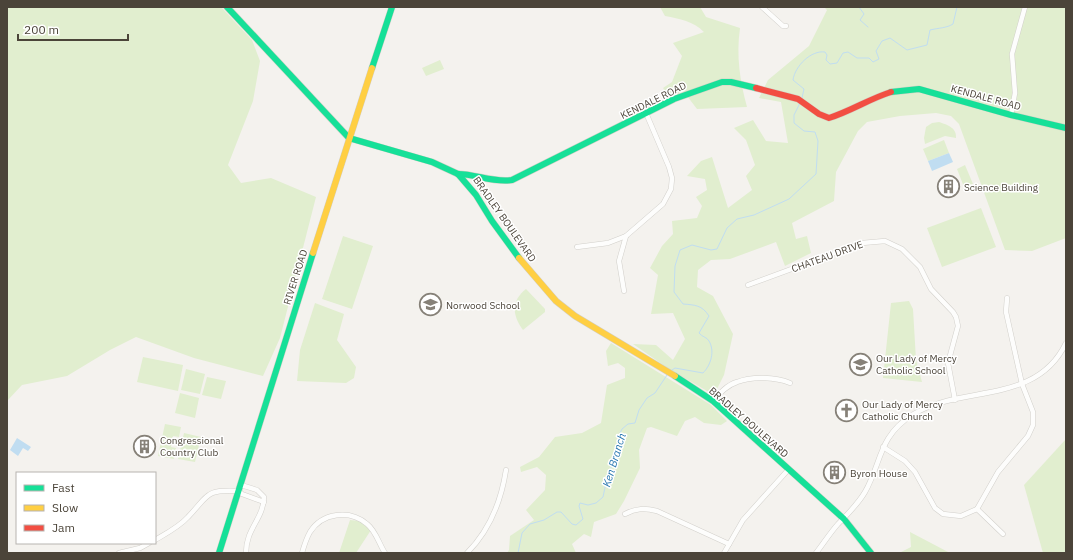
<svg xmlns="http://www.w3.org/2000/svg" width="1073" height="560" font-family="'IBM Plex Sans',sans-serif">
<rect width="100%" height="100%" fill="#f4f2ee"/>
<!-- green -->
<g fill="#e1eecf">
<polygon points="7,7 221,7 252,40 260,61 253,101 228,165 241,183 271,178 316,197 280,338 263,376 194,358 136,337 110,350 67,376 22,385 7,401"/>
<path d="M660,7h40l6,10 34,11c-4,28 0,53 7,79l-50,2 -13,-17 -14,5 -7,-9 9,-6 10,-26 -9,-13 31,-11c-11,-11 -24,-13 -39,-16z"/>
<polygon points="824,7 1066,7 1066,238 1032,251 1005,250 959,124 951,116 936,113 900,116 867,122 858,131 836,172 834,201 792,223 796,239 807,236 811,253 785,266 776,242 730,259 711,260 698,270 697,287 713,296 733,334 724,375 714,395 669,369 633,344 656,345 673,360 685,339 673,313 651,314 658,275 650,268 662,246 673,234 672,221 697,218 702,206 696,197 707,190 705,179 687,176 701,161 712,157 728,208 752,190 746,176 755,165 746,140 734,128 753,120 766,141 788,143 781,102 759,98 768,80 809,46 827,10"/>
<polygon points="440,60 444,69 426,76 422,68"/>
<path d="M939,122c9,3 18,6 17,16l-11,-2 -20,8 -1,-6 2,-11 6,-4z"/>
<polygon points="944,140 949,153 928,161 923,149"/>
<polygon points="965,165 973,184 964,187 957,169"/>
<polygon points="981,208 996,247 942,267 927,228"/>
<polygon points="343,236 373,246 352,309 322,299"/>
<path d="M526,289l19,20v3l-22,18c-11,-15 -12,-29 3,-41z"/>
<polygon points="909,301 913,309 916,360 922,382 883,378 891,303"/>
<polygon points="315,303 344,314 337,340 356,367 354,378 346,383 297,381 300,350"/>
<polygon points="611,343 711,405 727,421 721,425 704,423 695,417 685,421 677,436 651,427 647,428 639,450 640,468 624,501 616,514 594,522 591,537 584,534 572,544 576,553 507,553 509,550 510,536 534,520 526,510 545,490 546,475 537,467 521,472 520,467 539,457 555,437 582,433 601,423 607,385 625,378 625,368 618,363 608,366 606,351"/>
<polygon points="143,357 183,365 178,391 137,382"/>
<polygon points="186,369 205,374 200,394 181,390"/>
<polygon points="207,377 226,381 221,399 202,395"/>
<polygon points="180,393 199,398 195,418 175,413"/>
<polygon points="165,424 181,427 179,437 173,436 171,447 176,448 174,459 158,456"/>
<polygon points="184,433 201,437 195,462 178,459"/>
<polygon points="1066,439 1066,553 1043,553 1024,485"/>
<polygon points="350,520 360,521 371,530 356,553 339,553"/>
<polygon points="910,532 950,553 899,553 911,547"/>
</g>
<!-- water -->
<g fill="#c0ddf1">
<polygon points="949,153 953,162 932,171 928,161"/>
<polygon points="17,438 31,447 28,451 23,448 18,456 10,450"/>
</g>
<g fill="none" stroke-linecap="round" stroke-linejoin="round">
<!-- stream -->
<g stroke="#c0ddf1" stroke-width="1">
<polyline points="859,7 864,14 860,20 868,27"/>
<path d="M802,98l2,-9 -11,-9c2,-14 18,-30 32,-28l2,3 -1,5 4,4 7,-1 6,-10 5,-1 9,6h12l4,4 6,-3 -3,-8 6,-10 8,-3 17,12 20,-5 3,-15c8,-2 17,-2 23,-6l4,-17"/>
<path d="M672,370l3,-2 28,5c8,-8 12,-22 6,-32 -2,-4 -7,-4 -10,-8l10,-17c-7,-11 -14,-11 -26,-12l-9,-12 1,-26 5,-16 12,-5 19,5 6,-1 10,-21 10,-9 17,-4 35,-16 27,-25 2,-33 -3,-9 -11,-1 -10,-8v-8l6,-12"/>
<polyline points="518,553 522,533 530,524 544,520 557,512 561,512 572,524 576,525 583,519 579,506 580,503 588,505 596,503 603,497 607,478 620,444 619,435 622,429 628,424 635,423 639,410 647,398 655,393 667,375"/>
</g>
<defs>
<g id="street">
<polyline points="762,7 783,26 786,26"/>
<polyline points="1011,115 1015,93 1012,54 1025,7"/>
<polyline points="577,247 608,243 626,236"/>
<polyline points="748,285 862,243 885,241 902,249 920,267 931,289 953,312 956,317 958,326 948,363 955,400"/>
<polyline points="624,291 619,261 626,236 663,204 671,189 672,178 669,167 646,113"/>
<path d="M713,401c7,-8 14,-16 24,-19 15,-6 39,-5 53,1"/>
<polyline points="883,447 905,461 915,472 935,508 943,514 961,516 977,509 998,472 1028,436 1033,425 1033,412 1022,384 1006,312 1007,298"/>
<path d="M241,485l16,5 7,7c-1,23 -18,31 -18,56"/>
<polyline points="977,509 1003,534"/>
<path d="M625,514c11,-6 20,-6 32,-3l72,33"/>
<path d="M155,540c12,-7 24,-13 33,-23 21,-22 17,-28 51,-26l3,3 22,8"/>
<polyline points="119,553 140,548 149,543"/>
<path d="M302,553c2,-7 4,-14 8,-21 12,-19 39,-23 57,-8 9,7 12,20 18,29"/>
<path d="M467,553c23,-23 34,-51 39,-83"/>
<polyline points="724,553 743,520 788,470"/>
<path d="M816,553c7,-9 14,-20 22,-29 10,-10 20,-20 27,-32 17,-30 13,-55 47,-77 49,-31 124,-9 154,-72"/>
</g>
<g id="fast">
<polyline points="227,7 349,138 432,162 458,174 476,195 492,221 519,258"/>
<polyline points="372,68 392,7"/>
<polyline points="891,92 919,89 1011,115 1066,128"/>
<path d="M458,174c18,0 35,9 54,6l162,-81 48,-17h9l25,6"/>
<polyline points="675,376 713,401 844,519 871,553"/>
<polyline points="219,553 313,253"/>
</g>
<g id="slow">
<polyline points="313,253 372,68"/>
<polyline points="519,258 556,301 575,316 675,376"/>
</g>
<path id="jam" d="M756,88l42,11 21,15 10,4c22,-7 40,-19 62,-26"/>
</defs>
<!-- street casing -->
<use href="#street" stroke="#d2d0cb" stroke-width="5.5"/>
<!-- fast casing -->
<use href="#fast" stroke="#d3cfc5" stroke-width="7"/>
<!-- slow casing -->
<use href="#slow" stroke="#d3cfc5" stroke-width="7"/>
<!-- jam casing -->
<use href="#jam" stroke="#d3cfc5" stroke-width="7"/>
<!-- street -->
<use href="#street" stroke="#fdfdfc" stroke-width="4.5"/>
<!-- fast -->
<use href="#fast" stroke="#16e098" stroke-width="6"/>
<!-- slow -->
<use href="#slow" stroke="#ffcf43" stroke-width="6"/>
<!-- jam -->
<use href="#jam" stroke="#f24e42" stroke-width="6"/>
</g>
<!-- icons -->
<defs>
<symbol id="building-ring" viewBox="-11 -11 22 22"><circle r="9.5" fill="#fff" stroke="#868178" stroke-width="1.5"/><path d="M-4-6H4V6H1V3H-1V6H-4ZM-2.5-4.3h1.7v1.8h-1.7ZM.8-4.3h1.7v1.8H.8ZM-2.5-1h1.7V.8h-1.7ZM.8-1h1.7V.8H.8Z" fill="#868178"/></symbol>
<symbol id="school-ring" viewBox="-11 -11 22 22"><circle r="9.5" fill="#fff" stroke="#868178" stroke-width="1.5"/><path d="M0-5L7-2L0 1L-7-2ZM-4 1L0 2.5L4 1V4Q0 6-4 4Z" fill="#868178"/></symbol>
<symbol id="church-ring" viewBox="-11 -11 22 22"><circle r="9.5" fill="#fff" stroke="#868178" stroke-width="1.5"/><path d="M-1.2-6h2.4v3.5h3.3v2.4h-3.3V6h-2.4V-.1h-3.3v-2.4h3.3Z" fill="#868178"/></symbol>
</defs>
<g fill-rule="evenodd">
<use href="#building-ring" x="936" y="174" width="25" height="25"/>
<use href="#school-ring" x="418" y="292" width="25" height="25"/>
<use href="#school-ring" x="848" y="352" width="25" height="25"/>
<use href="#church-ring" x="834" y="398" width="25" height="25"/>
<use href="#building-ring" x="132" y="434" width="25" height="25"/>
<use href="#building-ring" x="822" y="460" width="25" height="25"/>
</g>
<g text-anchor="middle" stroke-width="3" stroke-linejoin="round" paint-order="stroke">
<!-- street labels -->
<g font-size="10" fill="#4b4439" stroke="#fff">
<text transform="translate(986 97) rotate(15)" y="4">KENDALE ROAD</text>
<text transform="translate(653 100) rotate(-26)" y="4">KENDALE ROAD</text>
<text transform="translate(505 219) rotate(55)" y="4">BRADLEY BOULEVARD</text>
<text transform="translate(827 256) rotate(-20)" y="4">CHATEAU DRIVE</text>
<text transform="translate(295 277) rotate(-72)" y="4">RIVER ROAD</text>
<text transform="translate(749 422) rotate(41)" y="4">BRADLEY BOULEVARD</text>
</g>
<!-- poi labels -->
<g font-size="10" fill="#4b4439" stroke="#fff" text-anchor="start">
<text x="964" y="191">Science Building</text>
<text x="446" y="309">Norwood School</text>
<text x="876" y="362">Our Lady of Mercy<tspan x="876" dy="12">Catholic School</tspan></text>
<text x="862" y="408">Our Lady of Mercy<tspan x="862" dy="12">Catholic Church</tspan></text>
<text x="160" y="444">Congressional<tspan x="160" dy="12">Country Club</tspan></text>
<text x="850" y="477">Byron House</text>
</g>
<!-- water labels -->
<g font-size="11" font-style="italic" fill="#2e7ab2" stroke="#fff">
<text transform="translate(614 460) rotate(-73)" y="4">Ken Branch</text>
</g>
</g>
<!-- border -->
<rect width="1073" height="560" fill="none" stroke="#4b4439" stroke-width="16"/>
<!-- legend -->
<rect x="16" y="472" width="140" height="72" fill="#ffffff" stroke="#b7b4b0"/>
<rect x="24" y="485" width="20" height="6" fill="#16e098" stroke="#b7b4b0"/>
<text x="52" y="492" font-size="12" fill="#4b4439">Fast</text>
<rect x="24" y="505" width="20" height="6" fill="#ffcf43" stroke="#b7b4b0"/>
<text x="52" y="512" font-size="12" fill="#4b4439">Slow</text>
<rect x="24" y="525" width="20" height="6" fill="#f24e42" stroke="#b7b4b0"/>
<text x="52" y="532" font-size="12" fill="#4b4439">Jam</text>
<!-- scale -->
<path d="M18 34v6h110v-6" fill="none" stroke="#4b4439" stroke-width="2"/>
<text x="24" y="34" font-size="12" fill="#4b4439" stroke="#ffffff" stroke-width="3" paint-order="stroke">200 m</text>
</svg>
